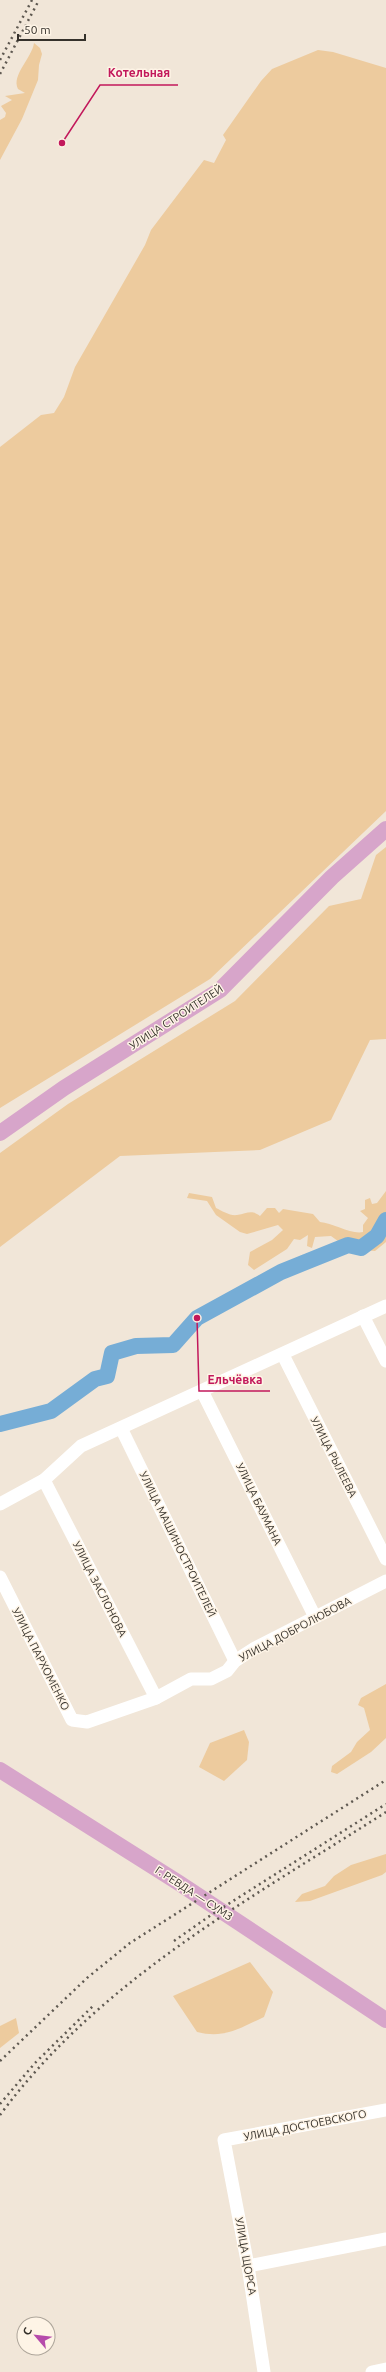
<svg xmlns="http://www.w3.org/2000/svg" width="386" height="2372" font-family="Ubuntu,sans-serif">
<rect width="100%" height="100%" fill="#f1e6d8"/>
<!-- green -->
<g fill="#edcb9e">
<path d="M34,43l6,5 2,6 -3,11 -1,15 -16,39 -22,41v-40l5,-3 1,-4 -5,-7 11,-6 -7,-4 20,-3 -7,-4c-7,-14 14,-31 16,-46z"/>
<polygon points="318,50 333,52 386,68 386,811 210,979 0,1108 0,447 41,415 54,413 64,397 75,367 145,245 151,230 204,160 214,163 226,140 223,135 261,81 272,69"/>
<polygon points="386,847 386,1039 370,1040 331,1120 260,1150 120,1156 0,1247 0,1153 68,1104 235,1001 329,906 361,899 376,855"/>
<path d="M386,1191v51l-11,9 -26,-2 -18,-13 -16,1 -3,11 -5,-2 1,-11 -8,5 -6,-1 -7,10 -33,21 -6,-5 2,-13 22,-12 11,-10 -5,-5 -31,9 -7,-2 -24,-17 -9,-14 -20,-3 2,-5 23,4 4,11c6,3 14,8 21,7 10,-1 14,-6 23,1l7,-8h8l4,5 4,-4 30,5 7,8c13,1 32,13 43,10v-7l5,-7 -8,-7 5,-2v-9l5,-2 2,6 5,-1z"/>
<polygon points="386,1684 386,1738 371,1752 337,1774 331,1772 332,1766 351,1752 357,1742 370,1730 364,1708 358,1705 361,1698"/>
<polygon points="244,1730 249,1742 247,1760 224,1781 199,1767 210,1743"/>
<polygon points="386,1854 386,1872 382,1875 310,1901 295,1902 302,1894 325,1886 334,1876 351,1865"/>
<path d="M250,1962l23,30 -9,25c-24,11 -39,22 -67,15l-24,-36z"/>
<polygon points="16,2018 19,2033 0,2048 0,2026"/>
</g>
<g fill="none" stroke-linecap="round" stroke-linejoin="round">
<!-- river -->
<polyline stroke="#76add6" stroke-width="16" points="0,1424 51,1411 95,1379 107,1376 112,1353 136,1346 173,1345 197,1318 281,1272 348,1245 361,1248 377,1236 386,1220"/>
<!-- minor -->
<g stroke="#fff" stroke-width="13">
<polyline points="363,1316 386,1361"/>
<polyline points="283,1355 386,1559"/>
<polyline points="202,1391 315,1617"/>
<polyline points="121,1428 235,1661"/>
<polyline points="44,1480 156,1698"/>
<polyline points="0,1504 44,1480 81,1446 386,1306"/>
<polyline points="0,1577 72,1720 87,1722 156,1698 191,1679 211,1679 227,1671 235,1661 255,1648 386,1581"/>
<polyline points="248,2266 386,2239"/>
<polyline points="264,2372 248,2266 224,2140 386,2110"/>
<polyline points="372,2372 386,2369"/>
</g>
<!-- major -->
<g stroke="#d7a5ca" stroke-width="16">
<polyline points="0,1133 64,1088 220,990 332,877 386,829"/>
<polyline points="0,1770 179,1883 386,2020"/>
</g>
<!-- rail -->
<g stroke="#5f5951" stroke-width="2.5" stroke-dasharray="2 4" stroke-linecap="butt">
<polyline points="0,60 32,0"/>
<polyline points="0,74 39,0"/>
<polyline points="174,1941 211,1915 386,1804"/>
<polyline points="0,2061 87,1978 130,1943 386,1780"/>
<polyline points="0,2104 35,2063 93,2006"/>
<path d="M0,2115c100,-135 247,-214 386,-303"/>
</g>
</g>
<g text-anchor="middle" stroke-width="3" stroke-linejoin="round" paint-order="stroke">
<!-- street labels -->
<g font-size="11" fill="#35312b" stroke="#fef4e6">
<text transform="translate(176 1017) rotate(-33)" y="4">УЛИЦА СТРОИТЕЛЕЙ</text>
<text transform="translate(334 1457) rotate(63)" y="4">УЛИЦА РЫЛЕЕВА</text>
<text transform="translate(259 1504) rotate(64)" y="4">УЛИЦА БАУМАНА</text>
<text transform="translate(178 1544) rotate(64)" y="4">УЛИЦА МАШИНОСТРОИТЕЛЕЙ</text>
<text transform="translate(100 1589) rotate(63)" y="4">УЛИЦА ЗАСЛОНОВА</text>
<text transform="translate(295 1629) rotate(-28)" y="4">УЛИЦА ДОБРОЛЮБОВА</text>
<text transform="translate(41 1659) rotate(63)" y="4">УЛИЦА ПАРХОМЕНКО</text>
<text transform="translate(194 1893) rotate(33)" y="4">Г. РЕВДА — СУМЗ</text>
<text transform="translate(305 2125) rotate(-11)" y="4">УЛИЦА ДОСТОЕВСКОГО</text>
<text transform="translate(246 2256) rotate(80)" y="4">УЛИЦА ЩОРСА</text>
</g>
</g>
<!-- callouts -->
<path fill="none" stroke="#c2185b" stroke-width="1.5" d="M62 143L100 85H178M197 1318L199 1391H270"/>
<g fill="#c2185b" stroke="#fef4e6" stroke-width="1.5">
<circle cx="62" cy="143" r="4"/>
<circle cx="197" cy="1318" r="4"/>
</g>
<g font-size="12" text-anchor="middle" font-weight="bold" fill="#c2185b" stroke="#fef4e6" stroke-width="3" stroke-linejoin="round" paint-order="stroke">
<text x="139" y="77">Котельная</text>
<text x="235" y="1384">Ельчёвка</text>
</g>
<!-- north arrow -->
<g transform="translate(36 2336) rotate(298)"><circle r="19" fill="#fef4e6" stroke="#aea69b"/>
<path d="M0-3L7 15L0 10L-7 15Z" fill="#b64bab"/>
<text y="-6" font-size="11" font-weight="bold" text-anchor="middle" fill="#35312b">С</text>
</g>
<!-- scale -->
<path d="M18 34v6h67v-6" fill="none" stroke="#35312b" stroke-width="2"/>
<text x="24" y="34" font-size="12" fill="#35312b" stroke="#fef4e6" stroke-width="3" paint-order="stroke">50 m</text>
</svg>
